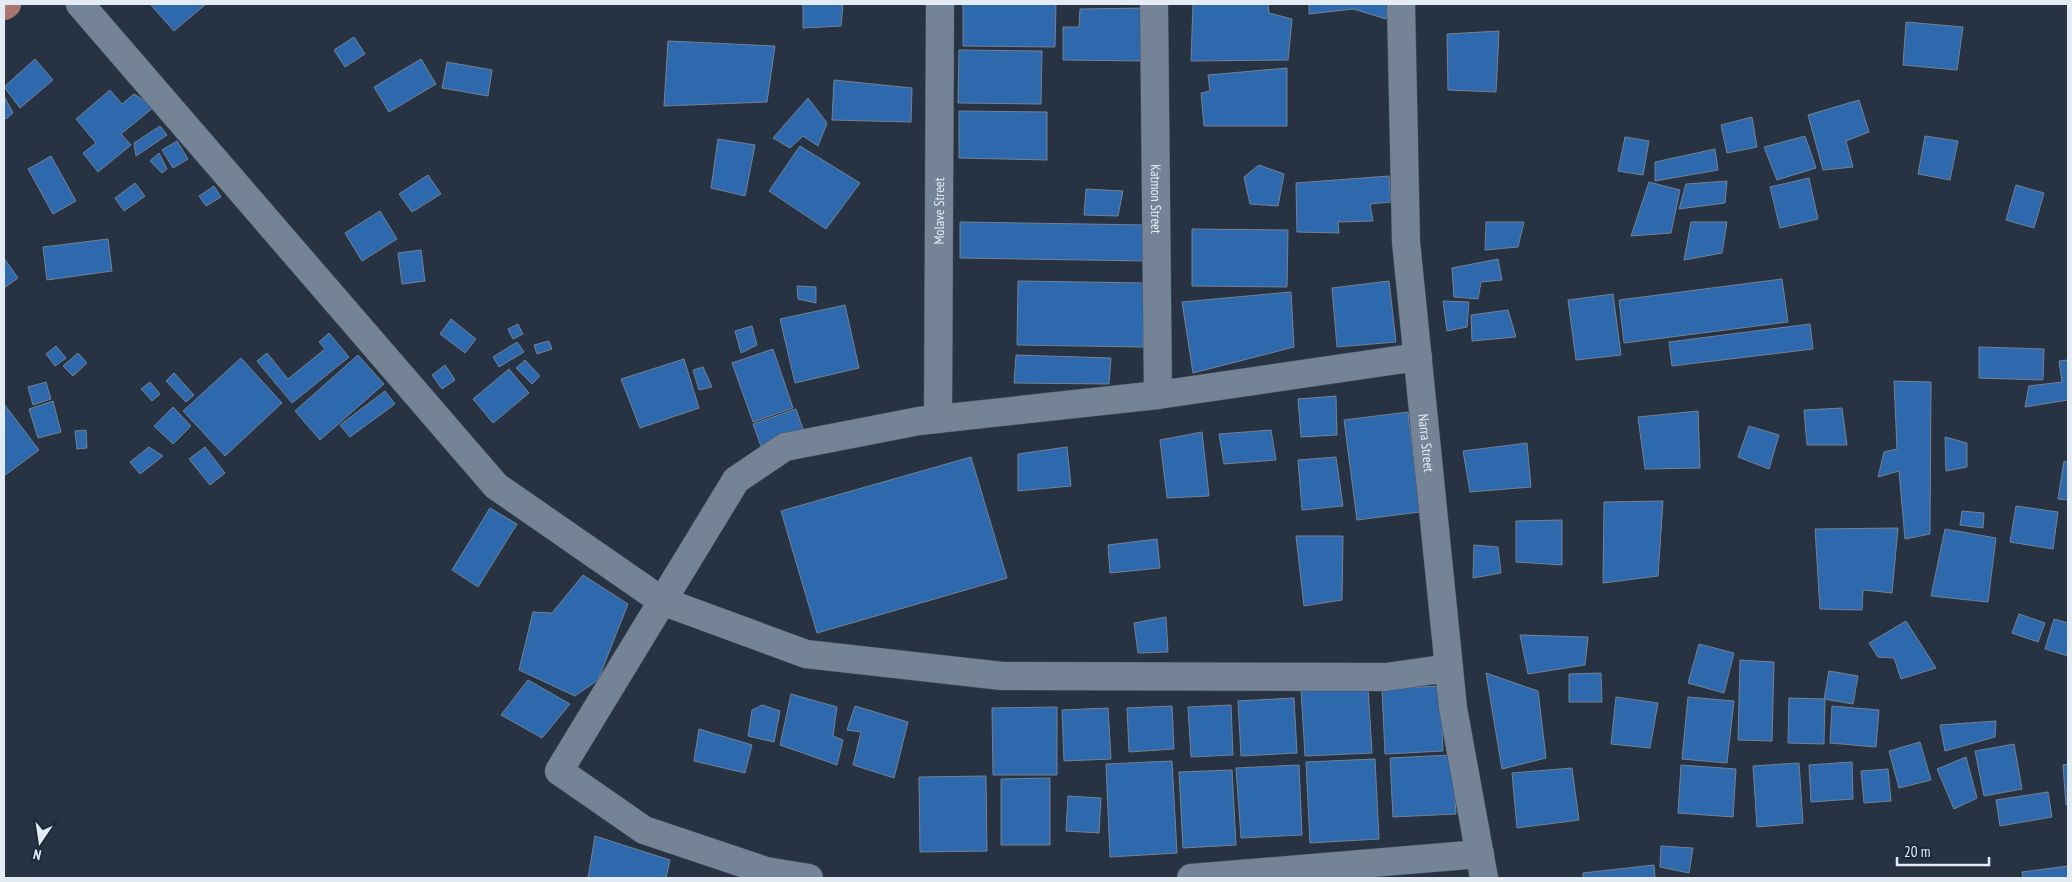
<svg xmlns="http://www.w3.org/2000/svg" width="2072" height="882" font-family="'PT Sans Narrow',sans-serif">
<rect width="100%" height="100%" fill="#273343"/>
<!-- building -->
<g fill="#2e69ae" stroke="#738294">
<polygon points="150,4 206,4 174,31"/>
<polygon points="803,4 843,4 841,26 803,28"/>
<polygon points="963,4 1056,4 1055,47 963,46"/>
<polygon points="1193,4 1268,4 1269,13 1292,19 1288,60 1191,61"/>
<polygon points="1309,4 1388,4 1386,19 1353,9 1309,14"/>
<polygon points="1149,8 1145,61 1063,60 1063,27 1079,27 1080,9"/>
<polygon points="1906,22 1963,27 1957,70 1903,65"/>
<polygon points="1499,31 1496,92 1448,90 1447,34"/>
<polygon points="354,37 365,54 345,67 334,50"/>
<polygon points="668,41 775,46 767,102 664,106"/>
<polygon points="959,50 1042,51 1041,104 958,103"/>
<polygon points="35,59 53,80 20,108 4,87"/>
<polygon points="421,59 436,84 389,112 374,87"/>
<polygon points="447,62 492,70 488,96 442,88"/>
<polygon points="1287,68 1287,126 1204,126 1201,93 1210,91 1208,75"/>
<polygon points="834,80 912,88 911,122 832,120"/>
<polygon points="110,90 122,104 134,94 154,107 121,134 131,145 98,172 83,153 96,143 76,119"/>
<polygon points="4,96 13,113 6,119 4,116"/>
<polygon points="808,98 827,123 818,146 803,136 790,148 773,138"/>
<polygon points="1859,100 1869,132 1846,141 1853,167 1823,170 1808,115"/>
<polygon points="959,111 1047,112 1047,160 959,158"/>
<polygon points="1752,117 1757,147 1727,153 1721,125"/>
<polygon points="160,126 167,135 136,156 134,143"/>
<polygon points="1805,136 1816,168 1777,180 1764,147"/>
<polygon points="1925,136 1958,141 1950,180 1918,174"/>
<polygon points="1625,137 1649,141 1643,175 1618,171"/>
<polygon points="718,139 755,145 745,196 711,188"/>
<polygon points="177,141 188,159 173,168 162,150"/>
<polygon points="800,146 860,183 826,229 769,191"/>
<polygon points="1715,149 1718,170 1655,181 1655,162"/>
<polygon points="159,153 167,169 162,173 150,161"/>
<polygon points="51,156 76,201 53,214 28,169"/>
<polygon points="1259,165 1284,174 1278,206 1250,204 1244,177"/>
<polygon points="428,175 441,194 412,212 399,194"/>
<polygon points="1389,176 1391,202 1370,204 1373,221 1338,222 1339,233 1297,232 1296,183"/>
<polygon points="1809,178 1818,219 1780,228 1770,187"/>
<polygon points="1727,181 1725,203 1679,209 1686,184"/>
<polygon points="1649,182 1680,190 1671,233 1631,236"/>
<polygon points="135,183 145,196 124,211 115,198"/>
<polygon points="2016,185 2044,193 2034,228 2006,220"/>
<polygon points="214,186 221,197 206,206 199,196"/>
<polygon points="1086,189 1123,191 1118,216 1084,215"/>
<polygon points="380,211 397,239 362,261 345,233"/>
<polygon points="960,222 1147,225 1147,261 960,258"/>
<polygon points="1486,222 1524,222 1518,247 1485,250"/>
<polygon points="1691,222 1727,222 1722,253 1684,260"/>
<polygon points="1192,229 1288,230 1287,287 1192,286"/>
<polygon points="108,239 112,271 47,280 43,247"/>
<polygon points="421,250 425,281 402,284 398,253"/>
<polygon points="4,258 18,278 4,288"/>
<polygon points="1498,259 1502,280 1481,282 1478,299 1454,297 1452,268"/>
<polygon points="1782,279 1788,322 1624,343 1619,300"/>
<polygon points="1018,281 1144,283 1143,347 1017,345"/>
<polygon points="1389,281 1396,342 1337,347 1332,288"/>
<polygon points="797,286 816,287 816,303 798,299"/>
<polygon points="1291,292 1294,347 1193,373 1182,302"/>
<polygon points="1613,294 1621,355 1576,360 1568,300"/>
<polygon points="1443,301 1469,302 1467,327 1447,331"/>
<polygon points="845,305 859,368 795,383 780,319"/>
<polygon points="1508,310 1516,337 1472,341 1471,315"/>
<polygon points="451,319 476,339 465,353 440,334"/>
<polygon points="518,324 523,334 513,339 508,329"/>
<polygon points="1810,324 1813,349 1672,366 1669,342"/>
<polygon points="752,326 757,345 741,353 735,331"/>
<polygon points="329,333 349,357 292,403 257,361 267,353 288,379 325,349 319,342"/>
<polygon points="549,341 552,349 537,354 534,345"/>
<polygon points="517,342 524,352 499,367 493,357"/>
<polygon points="56,346 66,358 55,366 46,354"/>
<polygon points="1979,347 2044,349 2043,380 1979,378"/>
<polygon points="773,349 793,408 753,422 732,363"/>
<polygon points="78,353 87,363 73,376 63,366"/>
<polygon points="358,355 384,384 320,440 295,411"/>
<polygon points="1016,355 1111,358 1109,384 1014,383"/>
<polygon points="241,358 282,403 225,456 183,411"/>
<polygon points="684,359 699,408 640,428 621,379"/>
<polygon points="525,360 540,376 532,384 516,368"/>
<polygon points="2068,360 2068,400 2025,407 2029,386 2062,382 2059,361"/>
<polygon points="445,365 455,380 442,389 432,375"/>
<polygon points="703,367 712,387 699,390 693,370"/>
<polygon points="509,369 529,393 493,423 473,399"/>
<polygon points="174,373 194,395 186,402 166,381"/>
<polygon points="1894,381 1931,382 1930,534 1905,539 1899,471 1878,477 1884,452 1897,449"/>
<polygon points="46,382 51,399 33,405 28,387"/>
<polygon points="150,382 160,394 152,401 141,389"/>
<polygon points="385,391 395,404 350,437 340,425"/>
<polygon points="1336,396 1337,435 1301,437 1298,399"/>
<polygon points="53,401 61,432 38,438 29,409"/>
<polygon points="4,404 39,450 4,476"/>
<polygon points="173,407 191,426 173,444 154,426"/>
<polygon points="1842,408 1847,445 1807,445 1804,410"/>
<polygon points="796,409 805,435 762,449 753,424"/>
<polygon points="1698,411 1700,468 1645,469 1638,417"/>
<polygon points="1408,412 1420,512 1357,520 1344,420"/>
<polygon points="1749,426 1779,435 1769,469 1738,457"/>
<polygon points="86,430 87,448 77,449 75,431"/>
<polygon points="1271,430 1276,460 1224,464 1219,434"/>
<polygon points="1202,432 1209,496 1167,498 1160,440"/>
<polygon points="1945,437 1967,443 1967,467 1946,471"/>
<polygon points="1527,443 1531,487 1470,492 1463,451"/>
<polygon points="149,447 163,456 140,474 130,462"/>
<polygon points="205,447 225,473 210,485 189,459"/>
<polygon points="1067,447 1071,486 1018,491 1018,454"/>
<polygon points="971,457 1007,578 817,633 781,511"/>
<polygon points="1336,457 1343,506 1302,510 1298,460"/>
<polygon points="2064,461 2068,462 2068,500 2058,499"/>
<polygon points="1663,501 1658,576 1603,583 1604,502"/>
<polygon points="2016,506 2058,512 2053,549 2010,542"/>
<polygon points="490,508 517,524 478,587 452,570"/>
<polygon points="1962,511 1984,513 1983,528 1960,525"/>
<polygon points="1562,520 1562,565 1516,562 1516,521"/>
<polygon points="1898,528 1892,593 1863,590 1862,610 1820,609 1815,529"/>
<polygon points="1945,529 1996,538 1988,602 1931,596"/>
<polygon points="1296,536 1343,536 1342,600 1304,606"/>
<polygon points="1157,539 1160,568 1110,573 1108,545"/>
<polygon points="1474,545 1498,547 1501,573 1473,578"/>
<polygon points="583,575 628,604 598,680 575,696 519,670 533,612 552,613"/>
<polygon points="2019,614 2045,623 2038,642 2012,633"/>
<polygon points="1166,617 1168,652 1138,653 1134,623"/>
<polygon points="2054,619 2068,623 2068,656 2045,649"/>
<polygon points="1906,621 1936,668 1901,679 1894,658 1878,657 1869,643"/>
<polygon points="1520,635 1588,637 1585,665 1528,674"/>
<polygon points="1699,644 1734,653 1724,693 1688,683"/>
<polygon points="1740,660 1774,662 1772,741 1738,740"/>
<polygon points="1829,671 1858,676 1853,704 1824,699"/>
<polygon points="1486,673 1538,691 1546,758 1502,769"/>
<polygon points="1601,673 1602,702 1569,702 1569,674"/>
<polygon points="528,680 570,704 542,738 501,715"/>
<polygon points="1440,686 1443,751 1385,754 1382,689"/>
<polygon points="1368,687 1372,753 1305,756 1301,690"/>
<polygon points="791,694 837,707 833,736 843,740 837,765 780,745"/>
<polygon points="1616,697 1658,703 1650,748 1611,744"/>
<polygon points="1688,697 1734,701 1727,763 1682,759"/>
<polygon points="1294,698 1297,753 1241,756 1238,701"/>
<polygon points="1789,698 1825,699 1824,744 1788,743"/>
<polygon points="762,705 780,711 774,742 748,736 752,710"/>
<polygon points="1231,705 1233,755 1191,757 1188,707"/>
<polygon points="855,706 908,722 894,778 853,765 861,732 847,730"/>
<polygon points="1172,706 1174,749 1129,752 1127,708"/>
<polygon points="1832,706 1879,710 1876,747 1830,743"/>
<polygon points="1057,707 1057,775 993,775 992,708"/>
<polygon points="1108,708 1111,759 1064,761 1062,710"/>
<polygon points="1996,721 1995,737 1945,751 1940,725"/>
<polygon points="699,729 752,745 745,773 694,761"/>
<polygon points="1920,742 1931,780 1899,788 1889,751"/>
<polygon points="2014,744 2022,789 1984,796 1975,751"/>
<polygon points="1452,755 1456,814 1393,817 1390,758"/>
<polygon points="1966,757 1977,798 1954,809 1937,769"/>
<polygon points="1375,759 1379,839 1310,843 1306,762"/>
<polygon points="1172,761 1177,853 1110,857 1106,764"/>
<polygon points="1852,762 1853,799 1811,802 1809,765"/>
<polygon points="1799,763 1803,823 1757,827 1753,766"/>
<polygon points="2068,764 2068,804 2066,805 2063,765"/>
<polygon points="1299,765 1302,835 1241,838 1236,768"/>
<polygon points="1681,765 1736,769 1733,817 1678,813"/>
<polygon points="1572,768 1579,820 1517,828 1512,773"/>
<polygon points="1888,769 1891,801 1864,803 1861,771"/>
<polygon points="1232,770 1236,845 1183,848 1179,772"/>
<polygon points="986,776 987,851 920,852 919,777"/>
<polygon points="1050,778 1050,845 1001,845 1001,779"/>
<polygon points="2048,792 2052,817 2000,826 1996,800"/>
<polygon points="1068,796 1101,798 1099,833 1066,831"/>
<polygon points="595,836 670,860 666,878 588,878"/>
<polygon points="1661,846 1693,848 1689,873 1660,867"/>
<polygon points="1654,865 1655,878 1583,878 1583,873"/>
<polygon points="2068,866 2068,878 2023,878 2022,872"/>
</g>
<g fill="none" stroke-linecap="round" stroke-linejoin="round">
<defs>
<g id="minor">
<polyline points="80,4 496,486 662,601 806,654 1002,676 1386,677 1449,668"/>
<path id="s1" d="M1154,4l4,391"/>
<path id="s2" d="M1401,4l5,238 47,466 31,170"/>
<path id="s3" d="M938,419l2,-415"/>
<polyline points="809,878 766,871 644,830 559,771 736,480 785,447 919,421 1158,395 1418,357"/>
<polyline points="1191,878 1480,854"/>
</g>
<polyline id="major" points="4,6 7,4"/>
</defs>
<!-- minor casing -->
<use href="#minor" stroke="#46515e" stroke-width="29"/>
<!-- major casing -->
<use href="#major" stroke="#46515e" stroke-width="29"/>
<!-- minor -->
<use href="#minor" stroke="#748395" stroke-width="28"/>
<!-- major -->
<use href="#major" stroke="#a97770" stroke-width="28"/>
</g>
<g text-anchor="middle" stroke-width="5" stroke-linejoin="round" paint-order="stroke">
<!-- street labels -->
<g font-size="14" fill="#e3ebf5" stroke="#1d2939">
<text dy="5" stroke="none"><textPath href="#s1" startOffset="195">Katmon Street</textPath></text>
<text dy="5" stroke="none"><textPath href="#s3" startOffset="208">Molave Street</textPath></text>
<text dy="5" stroke="none"><textPath href="#s2" startOffset="440">Narra Street</textPath></text>
</g>
</g>
<!-- border -->
<rect width="2072" height="882" fill="none" stroke="#e3ebf5" stroke-width="10"/>
<!-- north arrow -->
<g transform="translate(40 842) rotate(193)" stroke="#1d2939" stroke-width="4" paint-order="stroke">
<path d="M0-4L9 19L0 12L-9 19Z" fill="#e3ebf5"/>
<text y="-8" font-size="14" font-weight="bold" text-anchor="middle" fill="#e3ebf5">N</text>
</g>
<!-- scale -->
<path d="M1897 857v8h92v-8" fill="none" stroke="#e3ebf5" stroke-width="2.5"/>
<text x="1904" y="857" font-size="15" fill="#e3ebf5" stroke="#1d2939" stroke-width="4" paint-order="stroke">20 m</text>
</svg>
